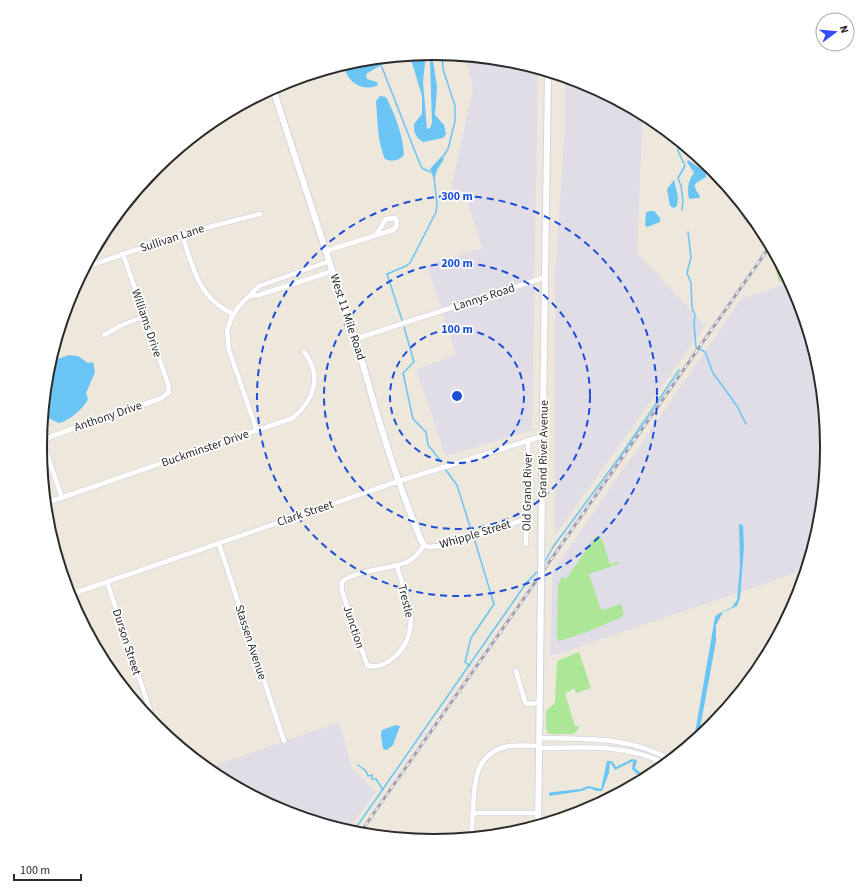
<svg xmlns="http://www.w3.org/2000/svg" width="867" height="894" font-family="'Source Sans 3',sans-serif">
<rect width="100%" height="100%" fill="#ede7dc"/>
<!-- industrial -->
<g fill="#e0dde6">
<polygon points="466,57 510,61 538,70 532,430 446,456 416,370 456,354 427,265 482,248 465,193 451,189 473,89"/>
<polygon points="565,78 584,84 643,115 637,252 705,326 555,535 555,273 565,126"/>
<polygon points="735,197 761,229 764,235 762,239 741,217"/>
<polygon points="790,283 797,297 819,370 827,447 819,524 805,570 555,655 550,655 553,571 742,298"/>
<polygon points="339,722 352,768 376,792 348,830 283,810 215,774 208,768"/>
</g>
<!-- green -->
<g fill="#abe796">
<polygon points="775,256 788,279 779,282 775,267"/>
<polygon points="596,536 602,539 610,564 618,562 619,564 589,574 601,610 621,604 624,614 622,617 587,632 559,641 557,638 558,585 562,577 566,579"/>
<polygon points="579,652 591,688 576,693 574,688 565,694 575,726 579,726 579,728 574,734 548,734 546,729 546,711 555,703 557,661"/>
</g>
<!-- water -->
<g fill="#6ac5f4">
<path d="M426,54l-3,28 4,47 3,-1 2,-5 -2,-62v-7h2l5,33 -2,28 9,10 2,9 -3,4 -20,4c-8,-5 -9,-10 -9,-18l8,-10v-18l-12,-40z"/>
<path d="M385,58l-2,6 -17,10 1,5 10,3 1,3c-16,8 -32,-4 -34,-20l13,-4z"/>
<path d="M380,96l6,1c9,18 17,38 18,58 -5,6 -12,7 -19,4 -8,-18 -7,-38 -9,-58z"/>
<polygon points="441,157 444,159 437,170 435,177 433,177 430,169"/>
<path d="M688,160l18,12v5c-10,7 -16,5 -6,19l-1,2 -10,1c-2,-8 -1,-20 5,-26l-7,-11z"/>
<polygon points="674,180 678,197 677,206 674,208 670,206 667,189"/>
<polygon points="649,211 654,211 660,218 660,222 647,227 645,225 646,213"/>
<path d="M69,355l9,1 10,7 5,-1 2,10 -9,21 2,6c-4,9 -19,22 -29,24l-16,-7 5,-46 4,-9z"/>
<polygon points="739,524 743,525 744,547 740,598 737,606 723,612 716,625 716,641 699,734 694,739 715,617 718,614 732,607 737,600 740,567"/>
<polygon points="396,725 400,726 393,745 387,750 383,749 381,735 382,730"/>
<polygon points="632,759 637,760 635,768 642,774 652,774 646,778 637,774 632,769 633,761 615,770 610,762 609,773 602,791 597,791 589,788 582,791 549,796 549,793 553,792 581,789 588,786 601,789 607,761 612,761 616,767"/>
</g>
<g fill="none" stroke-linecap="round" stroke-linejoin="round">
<!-- stream -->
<g stroke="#6ac5f4" stroke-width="1.5">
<polyline points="381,65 418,159 422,168 430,172"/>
<polyline points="678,141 678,151 685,166 678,178 681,186 683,201 682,210"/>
<polyline points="442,158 448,149 455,121 455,106 443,69 442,54"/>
<polyline points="688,232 691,257 687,273 691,283 692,308 695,315 694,323 696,347 705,352 713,373 737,406 746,424"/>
<polyline points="402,320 387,274 406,266 410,263 436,212 437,203 434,177"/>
<polyline points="404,327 414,362 403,373 413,419 426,432 428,445 441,461"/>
<polyline points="445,469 457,485 472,533"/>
<polyline points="544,563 553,547 621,455 679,370"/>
<polyline points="470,666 465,662 471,638 494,604 474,538"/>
<polyline points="358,765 366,771 368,776 372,775 372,779 376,779 383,790"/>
<polyline points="353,832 527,582 538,571"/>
</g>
<defs>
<g id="street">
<path d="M182,234c10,32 17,66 52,80"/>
<polyline points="326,251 393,230 396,227 397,222 395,218 386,219 376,235"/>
<polyline points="86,267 182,234 260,214"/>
<polyline points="249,296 259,295 333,271"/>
<polyline points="104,335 122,325 145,316"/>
<polyline points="355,339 546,277"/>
<polyline points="257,431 229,350 227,331 231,319 238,307 259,286 330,261"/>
<polyline points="62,498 45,448 47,439 52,436 162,398 169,392 168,384 123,254"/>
<path d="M46,503l247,-85c21,-18 30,-43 11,-66"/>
<polyline points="219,544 284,741"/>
<polyline points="526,544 528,440"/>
<path d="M397,566c7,27 22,51 8,78 -3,5 -6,10 -12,14 -8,6 -15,10 -25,8l-2,-4 -24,-71c0,-3 -1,-6 0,-9 6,-10 53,-14 65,-20 8,-4 13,-10 17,-17l4,2 12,-1 87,-27"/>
<polyline points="107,582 155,725"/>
<polyline points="69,595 390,484 543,436"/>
<polyline points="516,671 525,702 527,704 540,703"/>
<path d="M539,738c44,1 92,-2 131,22"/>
<path d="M539,748c43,0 87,-5 126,16"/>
<path d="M473,813c1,-28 1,-62 37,-67 9,-1 19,0 29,0"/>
<polyline points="471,837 473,813 538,813"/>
</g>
<g id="secondary">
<path d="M273,89l91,279c16,59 34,116 57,172l3,5"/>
<polyline points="542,482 548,73"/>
<polyline points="538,825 540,678"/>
</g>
</defs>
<!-- street casing -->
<use href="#street" stroke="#d1d3e4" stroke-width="6"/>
<!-- secondary casing -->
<use href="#secondary" stroke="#d1d3e4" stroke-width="8"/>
<!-- street -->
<use href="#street" stroke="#fff" stroke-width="4.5"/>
<!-- secondary -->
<use href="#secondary" stroke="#fff" stroke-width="6"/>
<defs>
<polyline id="rail" points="360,833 770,246"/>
</defs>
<!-- rail casing -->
<use href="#rail" stroke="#9fa0b6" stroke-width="3"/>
<!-- rail -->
<use href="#rail" stroke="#fff" stroke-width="1.5" stroke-dasharray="4.5" stroke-linecap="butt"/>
<defs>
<polyline id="secondary-bridge" points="540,678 542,482"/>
</defs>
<!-- secondary-bridge casing -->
<use href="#secondary-bridge" stroke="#d1d3e4" stroke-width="8" stroke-linecap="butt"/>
<!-- secondary-bridge -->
<use href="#secondary-bridge" stroke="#fff" stroke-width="6"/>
</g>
<!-- distance rings -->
<g fill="none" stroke="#1d4ed8" stroke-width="2" stroke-dasharray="7 5">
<circle cx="457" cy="396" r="67"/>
<circle cx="457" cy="396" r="133"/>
<circle cx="457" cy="396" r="200"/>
</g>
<g text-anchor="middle" stroke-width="3.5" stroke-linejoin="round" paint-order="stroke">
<!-- street labels -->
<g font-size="12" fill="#2b2b2b" stroke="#fff">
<text transform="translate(172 238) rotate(-18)" y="4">Sullivan Lane</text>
<text transform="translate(484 297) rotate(-18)" y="4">Lannys Road</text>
<text transform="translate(348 317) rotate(72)" y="4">West 11 Mile Road</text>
<text transform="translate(147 323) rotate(71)" y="4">Williams Drive</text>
<text transform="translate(108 416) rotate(-19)" y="4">Anthony Drive</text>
<text transform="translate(205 448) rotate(-19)" y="4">Buckminster Drive</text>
<text transform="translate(543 449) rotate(-89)" y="4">Grand River Avenue</text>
<text transform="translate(527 492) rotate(-89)" y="4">Old Grand River</text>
<text transform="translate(305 513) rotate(-19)" y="4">Clark Street</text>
<text transform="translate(475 534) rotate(-17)" y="4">Whipple Street</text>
<text transform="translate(406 601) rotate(76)" y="4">Trestle</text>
<text transform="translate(354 627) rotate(72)" y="4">Junction</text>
<text transform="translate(127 642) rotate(72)" y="4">Durson Street</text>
<text transform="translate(251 642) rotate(72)" y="4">Stassen Avenue</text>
</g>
</g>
<!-- crop -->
<path d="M0 0H867V894H0ZM433 60H434A386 386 0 0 1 820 446V448A386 386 0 0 1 434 834H433A386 386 0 0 1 47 448V446A386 386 0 0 1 433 60Z" fill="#fff" fill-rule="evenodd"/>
<path fill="none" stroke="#2b2b2b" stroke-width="2" d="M433 60H434A386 386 0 0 1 820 446V448A386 386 0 0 1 434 834H433A386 386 0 0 1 47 448V446A386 386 0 0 1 433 60Z"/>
<circle cx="457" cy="396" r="6" fill="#1d4ed8" stroke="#fff" stroke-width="2"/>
<g font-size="12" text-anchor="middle" font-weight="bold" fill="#1d4ed8" stroke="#fff" stroke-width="3.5" stroke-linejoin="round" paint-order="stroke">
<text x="457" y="200">300 m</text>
<text x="457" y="267">200 m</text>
<text x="457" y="333">100 m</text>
</g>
<!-- north arrow -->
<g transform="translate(835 32) rotate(74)"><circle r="19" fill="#ffffff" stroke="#aaaaaa"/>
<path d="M0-3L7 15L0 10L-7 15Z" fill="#384dff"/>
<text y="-6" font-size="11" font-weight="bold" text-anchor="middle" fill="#2b2b2b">N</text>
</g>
<!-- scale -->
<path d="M14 874v6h67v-6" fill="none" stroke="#2b2b2b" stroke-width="2"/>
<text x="20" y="874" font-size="12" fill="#2b2b2b" stroke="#ffffff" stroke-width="3" paint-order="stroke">100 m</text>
</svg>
